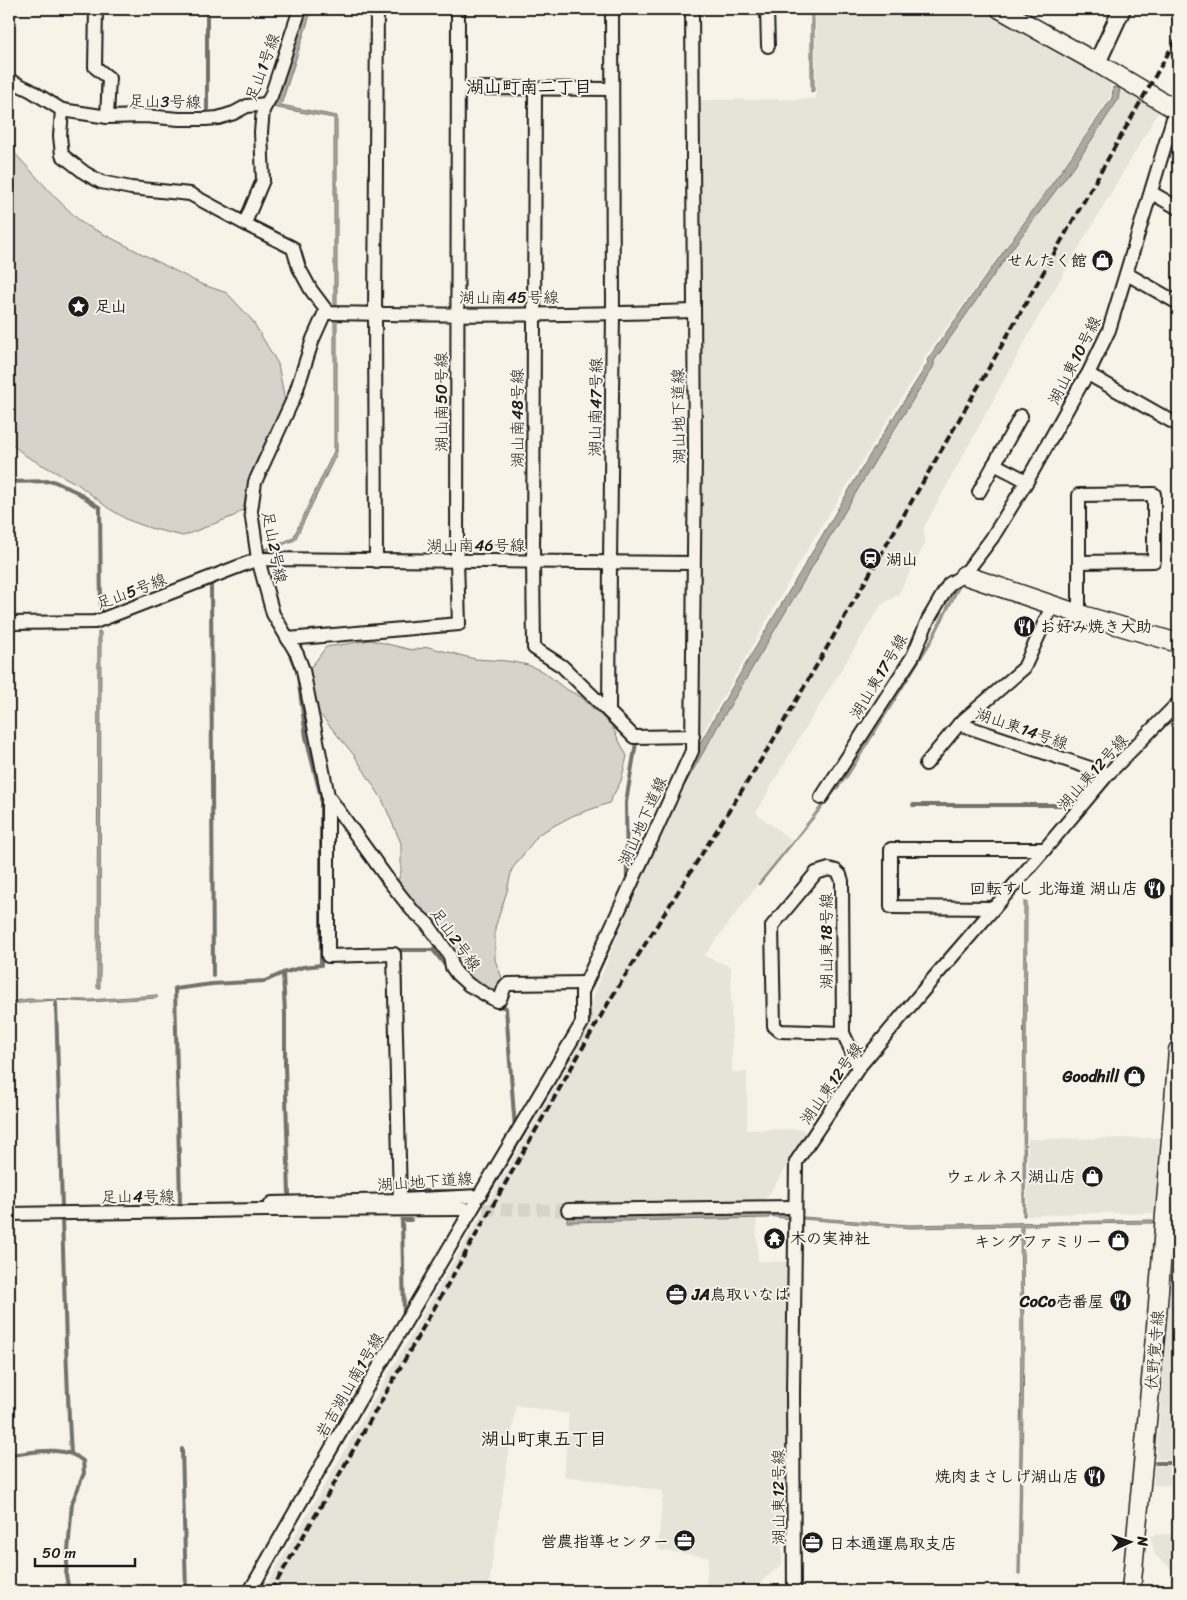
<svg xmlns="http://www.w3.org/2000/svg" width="1187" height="1600" font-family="Sriracha,'Klee One',sans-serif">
<rect width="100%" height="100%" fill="#f7f3e8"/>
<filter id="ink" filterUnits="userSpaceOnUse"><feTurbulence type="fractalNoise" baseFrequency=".02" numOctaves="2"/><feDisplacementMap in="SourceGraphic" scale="10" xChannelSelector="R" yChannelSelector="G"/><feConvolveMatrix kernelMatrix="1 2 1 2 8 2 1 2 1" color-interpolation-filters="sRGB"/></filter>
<g filter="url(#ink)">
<!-- built -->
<g fill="#e6e3d9">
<polygon points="816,9 981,9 1111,81 1110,97 1054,180 924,358 923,364 813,540 700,737 701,428 700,100 816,99"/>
<polygon points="1120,88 1159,111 1040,314 924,527 925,544 898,595 881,605 792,750 756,813 791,840 704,956 731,967 732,1072 747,1072 747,1130 802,1129 808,1134 763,1203 756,1219 758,1261 789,1262 789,1509 782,1534 782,1564 750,1591 705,1591 709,1557 658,1550 663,1491 564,1476 569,1414 516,1405 488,1591 263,1591 575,1052 597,987 629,907 669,819 718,726 876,459 934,366 934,361 1014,246 1075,165 1118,100"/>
<polygon points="1159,1138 1154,1213 1075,1213 1027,1216 1028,1139"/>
<polygon points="1178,1235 1178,1459 1156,1459 1174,1243"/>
<polygon points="1155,1466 1178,1466 1178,1485 1153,1485"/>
<polygon points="1178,1534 1178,1575 1155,1555 1150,1535"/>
</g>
<!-- green -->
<g fill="#d7d3cb" stroke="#7a7874">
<polygon points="9,147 55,197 82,223 201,284 227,293 252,320 278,364 286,406 244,509 234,516 183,536 150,528 128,520 108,508 79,485 26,456 9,442"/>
<polygon points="371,640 412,650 428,647 475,659 507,661 528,665 544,672 564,688 581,697 611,725 627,756 621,781 609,803 572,816 539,834 512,869 507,891 495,928 495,960 504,983 500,997 470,984 395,888 401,872 401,843 382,799 354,755 313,706 308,667 312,666 326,647"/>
</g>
<!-- water -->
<g fill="#aca9a2" stroke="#72716c">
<polygon points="304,9 312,9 281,105 337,116 337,453 295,540 100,615 293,538 334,451 334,118 272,107"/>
<polygon points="811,9 814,9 814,91 811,92"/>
<path d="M1113,87l7,1 -2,12 -43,65 -61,81 -80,115v5l-58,93 -158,267 -38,68 -91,201 2,25 -5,7 -1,-32 114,-250 29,-51 143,-241 57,-90 -1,-3c61,-89 125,-174 185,-262z"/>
<polygon points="957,587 959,588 932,641 848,776 759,885 758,884 845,776 930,641"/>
<polygon points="98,632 101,632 100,988 97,988"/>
<polygon points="1024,902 1027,902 1025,1216 1023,1216"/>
<polygon points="157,995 157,998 89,1002 55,1000 9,1004 9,1002 28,999 89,1000"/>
<polygon points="769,1212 790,1215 790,1219 769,1216 769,1218 567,1222 567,1216"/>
<path d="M803,1217l106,8 244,-5v3l-89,1 -41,2 1,131 -4,217h-2c2,-114 4,-232 2,-348l-111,2 -106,-9z"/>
<polygon points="474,1219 438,1278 258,1591 254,1591 468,1220"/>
</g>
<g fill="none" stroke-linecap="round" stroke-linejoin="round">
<!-- stream -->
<g stroke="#72716c" stroke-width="4">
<polyline points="100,76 102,77 102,98"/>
<polyline points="207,117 207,9"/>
<polyline points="9,482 53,481 77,492 100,508 101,617 102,616"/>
<polyline points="211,584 213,976"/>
<polyline points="289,652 295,667"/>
<polyline points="913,805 1075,805"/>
<polyline points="627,881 626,802 636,743"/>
<polyline points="417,922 437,947 434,949"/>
<polyline points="433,950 449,970"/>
<polyline points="283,973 285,1014 285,1065 289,1195"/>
<polyline points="175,988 180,1202"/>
<polyline points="175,989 212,984 265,981 283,973 303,967 321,965 321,797 306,737 298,676"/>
<polyline points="401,997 400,950 431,950"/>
<polyline points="56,1003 62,1207"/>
<polyline points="497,1005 506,1008 515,1129"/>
<polyline points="406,1187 406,1191 464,1191"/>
<polyline points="479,1209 568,1058"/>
<path d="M62,1220c3,78 4,156 9,233"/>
<polyline points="404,1315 402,1220 411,1220"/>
<polyline points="182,1449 186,1591"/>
<path d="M9,1455c24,-2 55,-11 74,6l1,12 -12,30 -6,72 3,16"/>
<polyline points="1156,1463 1178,1463"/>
</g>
<!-- minor-tunnel -->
<polyline stroke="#d6d3c9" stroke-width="12" stroke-dasharray="12 6" stroke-linecap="butt" points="465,1209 568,1210"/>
<defs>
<g id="minor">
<polyline points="96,9 95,67 109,78 107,117"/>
<polyline points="612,9 613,313 610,561 609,712 634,737 693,736"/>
<polyline points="767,9 768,46"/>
<polyline points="9,80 30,90 62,110"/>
<polyline points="459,88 612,89"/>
<polyline points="535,89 533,561 534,648 562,666 609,712"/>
<polyline points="62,110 60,136 62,155 85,173 101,182 131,188 190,194 249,226 293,248 299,268 311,290 326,310 313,339 295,395 255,482 251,511 258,559 273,614 297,654 303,670 328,796 389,881 412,910 427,923 450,956 452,967 457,974 469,985 497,1001 500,999 505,986 508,984 586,983"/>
<polyline points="62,110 108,117 145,116 179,119 205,119 218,118 234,113 247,106 266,104"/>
<polyline points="1152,193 1178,208"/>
<polyline points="245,223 263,180 261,132 263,110 271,96 300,9"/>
<polyline points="1127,274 1178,303"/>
<path d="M326,310l4,3c121,3 242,2 363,-2"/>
<polyline points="1088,374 1178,425"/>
<polyline points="994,464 1027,481"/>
<polyline points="979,492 1021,416"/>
<polyline points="376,561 375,314 377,9"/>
<polyline points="1052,606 1024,668 959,724 1108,774"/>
<polyline points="1079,614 1079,495 1154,494 1154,561 1080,562"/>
<polyline points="9,623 95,622 258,559 693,563"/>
<polyline points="288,639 459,624 457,561 458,9"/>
<polyline points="926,764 959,724"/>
<polyline points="328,796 328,956 394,954 400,1200"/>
<polyline points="821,798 913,656 928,620 949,584 964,575 992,538 1027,481 1080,386 1088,374 1109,330 1178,102"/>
<polyline points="994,908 891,907 891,849 1045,849"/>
<polyline points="843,1033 780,1031 774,1026 772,926 816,873 829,869 836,871 840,875 842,881 843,1033 859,1067"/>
<polyline points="465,1209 267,1210 272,1203 400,1200 479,1196 582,1023 582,991 692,751 695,453 692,9"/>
<polyline points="568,1210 794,1207"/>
<polyline points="9,1214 267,1210"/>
<polyline points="250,1591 336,1440 475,1204"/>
<polyline points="794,1591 793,1394 796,1162 859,1067 932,980 1045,849 1108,774 1178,703"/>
</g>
<polyline id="tertiary" points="1097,63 1122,9"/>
<g id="secondary">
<polyline points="1000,9 1097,63 1178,111"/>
<polyline points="964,575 1079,614 1178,643"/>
<polyline points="1131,1591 1157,1316 1178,1050"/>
</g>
</defs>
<!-- minor casing -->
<use href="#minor" stroke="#1c1c1c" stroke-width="16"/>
<!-- tertiary casing -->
<use href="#tertiary" stroke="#1c1c1c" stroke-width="20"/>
<!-- secondary casing -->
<use href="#secondary" stroke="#1c1c1c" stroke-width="21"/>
<!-- minor -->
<use href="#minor" stroke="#f7f3e8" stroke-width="12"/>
<!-- tertiary -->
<use href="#tertiary" stroke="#f7f3e8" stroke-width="16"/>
<!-- secondary -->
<use href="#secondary" stroke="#f7f3e8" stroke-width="18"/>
<!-- rail -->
<polyline stroke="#1c1c1c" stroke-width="4" stroke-dasharray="8 4" stroke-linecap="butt" points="271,1591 331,1489 610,1000 771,744 982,380 1178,36"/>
</g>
</g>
<!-- icons -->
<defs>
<symbol id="shop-disc" viewBox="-11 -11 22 22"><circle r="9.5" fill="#1c1c1c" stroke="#f7f3e8"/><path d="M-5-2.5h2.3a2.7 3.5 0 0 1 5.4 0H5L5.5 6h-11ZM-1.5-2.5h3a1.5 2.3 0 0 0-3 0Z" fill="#fff"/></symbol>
<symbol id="sight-disc" viewBox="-11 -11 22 22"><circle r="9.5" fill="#1c1c1c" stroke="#f7f3e8"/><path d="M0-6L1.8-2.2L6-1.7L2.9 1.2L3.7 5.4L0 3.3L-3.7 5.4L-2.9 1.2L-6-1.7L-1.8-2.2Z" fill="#fff"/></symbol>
<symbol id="station-disc" viewBox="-11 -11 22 22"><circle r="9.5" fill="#1c1c1c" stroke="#f7f3e8"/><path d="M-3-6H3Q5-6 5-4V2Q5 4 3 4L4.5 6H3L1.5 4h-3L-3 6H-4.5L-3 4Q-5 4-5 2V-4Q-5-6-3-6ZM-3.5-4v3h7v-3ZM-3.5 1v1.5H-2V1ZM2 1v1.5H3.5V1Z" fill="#fff"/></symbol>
<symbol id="restaurant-disc" viewBox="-11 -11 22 22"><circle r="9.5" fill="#1c1c1c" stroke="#f7f3e8"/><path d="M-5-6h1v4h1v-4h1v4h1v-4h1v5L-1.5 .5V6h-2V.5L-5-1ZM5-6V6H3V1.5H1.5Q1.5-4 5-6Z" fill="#fff"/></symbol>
<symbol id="temple-disc" viewBox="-11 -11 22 22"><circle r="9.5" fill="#1c1c1c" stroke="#f7f3e8"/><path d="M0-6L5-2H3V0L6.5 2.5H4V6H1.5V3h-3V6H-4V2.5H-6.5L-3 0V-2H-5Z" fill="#fff"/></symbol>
<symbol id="office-disc" viewBox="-11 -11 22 22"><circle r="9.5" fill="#1c1c1c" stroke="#f7f3e8"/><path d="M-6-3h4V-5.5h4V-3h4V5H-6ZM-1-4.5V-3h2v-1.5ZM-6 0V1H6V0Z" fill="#fff"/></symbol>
</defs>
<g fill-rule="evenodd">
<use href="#shop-disc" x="1090" y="248" width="25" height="25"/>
<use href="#sight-disc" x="66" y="294" width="25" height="25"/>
<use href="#station-disc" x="858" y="546" width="25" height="25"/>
<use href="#restaurant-disc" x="1012" y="614" width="25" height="25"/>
<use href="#restaurant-disc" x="1142" y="876" width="25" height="25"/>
<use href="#shop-disc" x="1122" y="1064" width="25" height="25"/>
<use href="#shop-disc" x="1080" y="1164" width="25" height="25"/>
<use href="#temple-disc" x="762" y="1226" width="25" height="25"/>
<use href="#shop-disc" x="1106" y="1228" width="25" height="25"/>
<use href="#office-disc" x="664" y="1282" width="25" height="25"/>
<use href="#restaurant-disc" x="1108" y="1288" width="25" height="25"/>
<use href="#restaurant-disc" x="1082" y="1464" width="25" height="25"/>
<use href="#office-disc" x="672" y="1528" width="25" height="25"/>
<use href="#office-disc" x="800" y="1530" width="25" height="25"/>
</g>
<g text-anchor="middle" stroke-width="4" stroke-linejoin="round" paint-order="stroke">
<!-- street labels -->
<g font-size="16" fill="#1c1c1c" stroke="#f7f3e8">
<text transform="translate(262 67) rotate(-70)" y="6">足山1号線</text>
<text transform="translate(165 101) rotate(1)" y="6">足山3号線</text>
<text x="509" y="303">湖山南45号線</text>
<text transform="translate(1074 360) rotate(-63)" y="6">湖山東10号線</text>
<text transform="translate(441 402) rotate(-90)" y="6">湖山南50号線</text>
<text transform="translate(595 407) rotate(-89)" y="6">湖山南47号線</text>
<text transform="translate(678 416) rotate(-91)" y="6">湖山地下道線</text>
<text transform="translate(517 418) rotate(-90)" y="6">湖山南48号線</text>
<text x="476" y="551">湖山南46号線</text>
<text transform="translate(275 547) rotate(79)" y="6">足山2号線</text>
<text transform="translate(131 591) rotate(-21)" y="6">足山5号線</text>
<text transform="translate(878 676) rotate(-59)" y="6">湖山東17号線</text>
<text transform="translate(1022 728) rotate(19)" y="6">湖山東14号線</text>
<text transform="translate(1092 772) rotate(-48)" y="6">湖山東12号線</text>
<text transform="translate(642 821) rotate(-66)" y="6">湖山地下道線</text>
<text transform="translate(456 939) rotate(54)" y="6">足山2号線</text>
<text transform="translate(826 941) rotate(-90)" y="6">湖山東18号線</text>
<text transform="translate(831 1083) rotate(-55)" y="6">湖山東12号線</text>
<text transform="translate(425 1181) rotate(-4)" y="6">湖山地下道線</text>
<text transform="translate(138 1196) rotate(-1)" y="6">足山4号線</text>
<text transform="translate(1154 1350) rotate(-85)" y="6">伏野覚寺線</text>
<text transform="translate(349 1385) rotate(-60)" y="6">岩吉湖山南1号線</text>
<text transform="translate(778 1497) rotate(-90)" y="6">湖山東12号線</text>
</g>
<!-- poi labels -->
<g font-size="16" font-weight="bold" fill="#1c1c1c" stroke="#f7f3e8" text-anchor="end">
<text x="1087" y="266">せんたく館</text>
<text x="95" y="312" text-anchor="start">足山</text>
<text x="886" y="565" text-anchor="start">湖山</text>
<text x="1040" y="632" text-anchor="start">お好み焼き大助</text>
<text x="1138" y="894">回転すし 北海道 湖山店</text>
<text x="1119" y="1082">Goodhill</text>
<text x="1076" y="1182">ウェルネス 湖山店</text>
<text x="790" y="1244" text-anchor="start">木の実神社</text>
<text x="1102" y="1247">キングファミリー</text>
<text x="692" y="1300" text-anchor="start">JA鳥取いなば</text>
<text x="1104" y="1307">CoCo壱番屋</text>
<text x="1079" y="1482">焼肉まさしげ湖山店</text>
<text x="669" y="1547">営農指導センター</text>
<text x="829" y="1549" text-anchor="start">日本通運鳥取支店</text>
</g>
<!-- neighbourhood labels -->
<g font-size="18" font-weight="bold" fill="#1c1c1c" stroke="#f7f3e8">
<text x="529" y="93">湖山町南二丁目</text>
<text x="544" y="1445">湖山町東五丁目</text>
</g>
</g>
<!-- margin -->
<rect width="1187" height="1600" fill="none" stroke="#f7f3e8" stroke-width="30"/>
<rect x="15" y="15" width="1157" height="1570" fill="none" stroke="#1c1c1c" stroke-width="2" filter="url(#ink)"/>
<!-- north arrow -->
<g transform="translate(1130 1542) rotate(87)" stroke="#f7f3e8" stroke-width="4" paint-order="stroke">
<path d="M0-4L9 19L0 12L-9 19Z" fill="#1c1c1c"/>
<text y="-8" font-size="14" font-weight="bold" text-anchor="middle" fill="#1c1c1c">N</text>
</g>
<!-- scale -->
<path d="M35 1558v8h100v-8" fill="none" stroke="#1c1c1c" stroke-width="2.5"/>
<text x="42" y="1558" font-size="15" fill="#1c1c1c" stroke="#f7f3e8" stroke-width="4" paint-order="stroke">50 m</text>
</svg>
